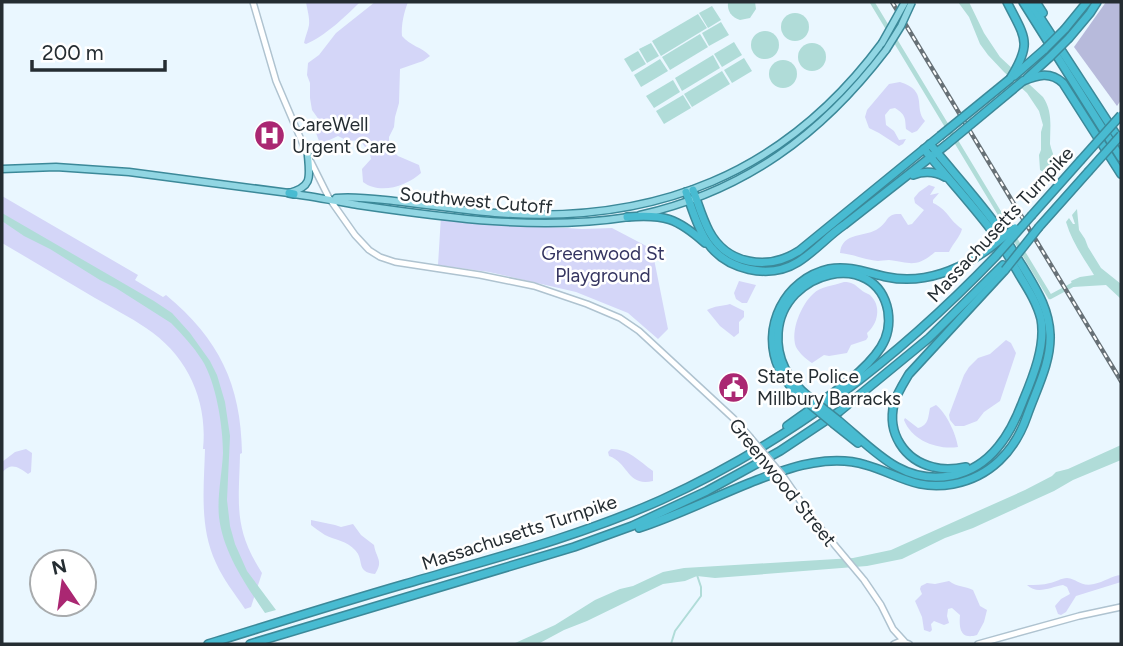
<svg xmlns="http://www.w3.org/2000/svg" width="1123" height="646" font-family="Figtree,sans-serif">
<rect width="100%" height="100%" fill="#eaf7ff"/>
<!-- green -->
<g fill="#d4d6f8">
<path d="M306,2h54c-14,14 -36,35 -54,42l-2,-1c1,-6 4,-12 5,-18 1,-7 -2,-16 -3,-23z"/>
<path d="M375,2h33c-4,10 -7,23 -6,34 8,10 20,11 28,20l-7,5 -23,8 -1,34 -4,14 -1,10 -5,10v11l9,8 21,9 2,8c-14,13 -41,22 -58,9l-1,-13 9,-10 -1,-5 -10,-14 -12,1 -10,-5 -15,7 -4,-2 -3,-8 6,-9 -10,-14 -2,-12v-15l-3,-8 1,-12 11,-8 17,-22z"/>
<path d="M900,82c29,9 13,26 25,39l-8,10 -5,2 -6,-4c-1,-11 0,-14 -11,-21l-5,1 -5,6 1,10 8,6 5,9 7,-1 -3,5 -4,2 -20,-13 -10,-5 -4,-11 2,-7 22,-26z"/>
<path d="M929,185l6,2 -5,8 9,-2 -6,7v3c15,7 16,17 29,26 -2,8 -9,14 -13,23h-14c-19,16 -24,11 -46,8 -4,0 -8,1 -11,1 -13,-1 -25,-7 -38,-8 2,-22 26,-15 39,-25 10,-7 7,-15 22,-14l7,11 4,-1 12,-14 -9,-7 -1,-5 5,-6z"/>
<path d="M2,196l136,79 -3,5 28,17 3,-2c53,44 75,89 76,158l-2,1c-1,50 -7,74 22,119l-11,34 -6,2c-10,-15 -22,-30 -29,-46 -17,-36 -12,-76 -11,-114h-2c5,-49 -16,-94 -57,-121 -16,-11 -34,-20 -51,-30 -31,-18 -62,-37 -93,-55z"/>
<polygon points="441,216 490,223 582,229 612,228 652,249 668,329 658,339 628,313 576,292 489,272 438,265"/>
<polygon points="739,281 756,285 747,303 742,303 736,299 734,293"/>
<path d="M844,282c8,0 10,2 16,7 3,3 7,4 10,6 12,11 8,29 -3,38l1,4 -2,3 -15,5 -4,8 -18,3 -5,-1 -12,8c-5,-3 -13,-10 -16,-16 -6,-16 5,-42 17,-53 8,-8 20,-8 31,-12z"/>
<path d="M730,304l14,7v6l-5,5v11l-5,4 -14,-11 -13,-16c7,-4 16,-4 23,-6z"/>
<polygon points="1006,340 1011,343 1016,353 1000,401 984,412 977,421 964,426 955,426 950,420 949,415 964,375 969,367 978,358 990,354"/>
<path d="M936,405c11,9 20,29 22,42 -20,3 -46,-6 -54,-27l1,-2 13,10c11,-3 10,-11 12,-20z"/>
<path d="M26,449l6,4 -1,19 -3,2c-10,-7 -17,-12 -26,-1v-11l13,-10z"/>
<path d="M611,449c18,0 28,12 42,22v10c-26,6 -24,-18 -44,-25l-1,-4z"/>
<path d="M311,520l24,5 6,2 12,-3 8,11 13,10c2,13 10,16 1,29 -20,-2 -10,-14 -20,-24 -8,-9 -20,-10 -30,-15 -5,-3 -10,-7 -14,-10z"/>
<path d="M1121,575v7l-45,14 -10,16 -5,3 -3,-1 -3,-8 6,-7 9,-5 -3,-7 -4,-2c-12,2 -26,10 -36,0 8,0 16,0 23,-2 6,-1 11,-5 17,-5 11,1 13,9 27,6 10,-2 17,-8 27,-9z"/>
<path d="M949,581c8,6 16,5 24,9l7,16 7,4 -3,12 -7,13c-17,5 -18,-7 -17,-20l-8,-7 -4,1 -1,7 2,7 -5,2 -10,-4 -3,3 1,6 -2,2 -6,-2 -2,-13 -7,-16 7,-7 -2,-5 1,-3 6,-3 8,1z"/>
</g>
<!-- forest -->
<polygon fill="#b7badb" points="1106,2 1121,2 1121,100 1117,106 1074,47"/>
<!-- water -->
<g fill="#b0dcd8">
<path d="M728,2h27l1,7 -6,9 -10,2c-9,-3 -13,-9 -12,-18z"/>
<path d="M958,2h11l15,31 16,24 43,40c10,15 7,30 7,47 1,5 4,11 5,17l-10,12 -5,-3 -1,-15 2,-5v-18l2,-7 -4,-14 -12,-18 -23,-21 -16,-17 -8,-11 -11,-27z"/>
<polygon points="712,6 721,20 708,28 699,13"/>
<circle cx="795" cy="27" r="14"/>
<polygon points="698,14 707,28 661,56 652,41"/>
<polygon points="721,22 729,35 709,46 702,33"/>
<circle cx="765" cy="45" r="14"/>
<polygon points="700,34 708,47 670,70 662,57"/>
<polygon points="734,42 742,55 722,67 714,54"/>
<circle cx="812" cy="57" r="14"/>
<polygon points="651,43 659,56 647,63 639,49"/>
<polygon points="638,51 646,64 632,72 624,59"/>
<polygon points="713,55 720,68 682,91 675,78"/>
<polygon points="744,58 752,71 732,83 724,70"/>
<polygon points="660,59 668,71 641,87 634,75"/>
<circle cx="783" cy="74" r="14"/>
<polygon points="722,71 730,84 692,107 684,94"/>
<polygon points="673,80 680,92 654,108 646,96"/>
<polygon points="683,95 691,108 664,124 656,111"/>
<path d="M1077,209l2,21 6,9 3,8 13,21 20,16v15l-15,-14 -33,2 -2,-6 9,-4 14,-2c-11,-18 -22,-33 -28,-53l3,-4 4,6h2l-3,-9z"/>
<path d="M2,213l152,88 18,12 18,20 20,28 7,14 8,27 5,34 -3,64 3,26 5,18 12,27 29,39 -11,3c-20,-29 -42,-61 -46,-96 -2,-21 3,-43 4,-64 0,-27 -7,-71 -21,-93 -9,-14 -20,-26 -31,-37l-55,-35 -16,-8 -50,-31 -26,-13 -22,-15z"/>
<polygon points="1121,445 1121,460 1073,480 1054,491 973,528 945,538 902,559 867,566 715,578 697,576 685,581 663,584 587,621 564,630 538,644 513,644 555,625 595,600 620,589 633,586 663,572 684,568 853,558 891,550 1025,490 1052,476 1056,472 1068,469"/>
</g>
<g fill="none" stroke-linecap="round" stroke-linejoin="round">
<!-- stream -->
<polyline stroke="#b0dcd8" stroke-width="2" points="671,644 675,631 701,596 701,587 697,575"/>
<!-- canal -->
<polyline stroke="#b0dcd8" stroke-width="4.5" points="872,2 1050,297 1076,283"/>
<defs>
<g id="secondary">
<polyline points="253,2 276,81 308,156 329,198 355,235 369,250 380,257 395,262 480,275 534,286 587,304 620,318 639,331 733,418 750,437"/>
<polyline points="783,476 812,518 864,580 881,605 893,629 904,641"/>
<polyline points="894,644 901,641 909,644"/>
<polyline points="978,644 1079,616 1121,607"/>
</g>
<g id="primary">
<path d="M2,169l54,-2 73,5 160,21c23,-6 21,-15 19,-37"/>
<path d="M294,194c22,3 42,7 64,11 89,13 181,26 271,12"/>
<path d="M336,198c19,-2 39,1 58,3 34,4 67,9 101,12 160,12 290,-39 387,-170"/>
<path d="M640,215c105,-24 181,-80 246,-165"/>
</g>
<g id="highway">
<path d="M1007,2c18,36 26,40 3,77"/>
<polyline points="1023,2 1121,158"/>
<polyline points="1030,2 1121,142"/>
<polyline points="1036,2 1043,13"/>
<polyline points="1065,29 1087,2"/>
<polyline points="1069,38 1090,13 1097,2"/>
<polyline points="1014,76 1045,49"/>
<polyline points="1027,78 1050,57"/>
<path d="M1023,81c15,-6 27,-10 40,2l58,91"/>
<path d="M913,175c11,-4 21,-4 32,2"/>
<path d="M693,190c5,13 9,28 16,41 18,34 59,40 90,20l141,-115"/>
<path d="M686,192c6,16 11,35 21,50 19,28 62,38 91,20 16,-10 30,-26 46,-37 34,-27 68,-53 102,-80"/>
<polyline points="289,193 294,194"/>
<polyline points="1032,215 1080,161"/>
<path d="M627,217c37,-3 50,1 78,26"/>
<polyline points="1039,227 1088,172"/>
<path d="M806,401c-11,-9 -21,-19 -27,-32 -19,-42 6,-90 50,-100 20,-4 39,4 58,8 37,8 75,-8 104,-30"/>
<path d="M839,421c17,14 39,36 58,46 35,19 76,11 101,-20 11,-13 19,-30 25,-46 10,-24 23,-56 18,-82 -4,-16 -13,-30 -21,-43 -8,-14 -16,-28 -25,-41 -22,-30 -48,-57 -71,-86"/>
<polyline points="834,424 858,443"/>
<path d="M787,426c28,-21 75,-49 94,-79 7,-11 9,-23 7,-36 -12,-63 -106,-41 -110,22 -2,27 12,49 32,65"/>
<path d="M966,467c-10,2 -23,3 -33,0 -29,-7 -46,-34 -39,-63 3,-11 9,-20 15,-30l96,-104"/>
<path d="M639,528c40,-13 79,-33 118,-48 18,-7 37,-14 56,-17 17,-3 37,-3 53,2 32,9 50,26 87,19 37,-7 62,-33 74,-68 9,-26 24,-53 23,-81 -1,-27 -14,-46 -27,-68 -10,-15 -18,-31 -29,-45 -20,-27 -43,-52 -64,-78"/>
<path d="M208,644c65,-20 131,-41 197,-60 86,-25 173,-47 256,-84 130,-59 236,-141 335,-244"/>
<polyline points="250,644 574,547 632,526 707,491 780,451 840,411 929,338 1003,265"/>
</g>
</defs>
<!-- secondary casing -->
<use href="#secondary" stroke="#afc3d0" stroke-width="8"/>
<!-- primary casing -->
<use href="#primary" stroke="#3c8999" stroke-width="9"/>
<!-- highway casing -->
<use href="#highway" stroke="#3c8999" stroke-width="10"/>
<!-- secondary -->
<use href="#secondary" stroke="#fff" stroke-width="5"/>
<!-- primary -->
<use href="#primary" stroke="#91d6e3" stroke-width="6"/>
<!-- highway -->
<use href="#highway" stroke="#48bbd1" stroke-width="7"/>
<defs>
<polyline id="rail" points="892,2 1121,381"/>
</defs>
<!-- rail casing -->
<use href="#rail" stroke="#677177" stroke-width="4.5"/>
<!-- rail -->
<use href="#rail" stroke="#fff" stroke-width="2" stroke-dasharray="5" stroke-linecap="butt"/>
<defs>
<polyline id="secondary-bridge" points="750,437 783,476"/>
<g id="primary-bridge">
<polyline points="882,43 905,2"/>
<polyline points="886,50 901,26 912,2"/>
</g>
<g id="highway-bridge">
<polyline points="1045,49 1065,29"/>
<polyline points="1050,57 1069,38"/>
<polyline points="940,136 1010,79"/>
<polyline points="946,145 1023,81"/>
<polyline points="1080,161 1121,115"/>
<polyline points="1088,172 1121,135"/>
<polyline points="991,247 1015,228"/>
<polyline points="996,256 1032,215"/>
<polyline points="1005,270 1039,227"/>
<polyline points="810,398 839,421"/>
<polyline points="806,401 834,424"/>
</g>
</defs>
<!-- secondary-bridge casing -->
<use href="#secondary-bridge" stroke="#afc3d0" stroke-width="8" stroke-linecap="butt"/>
<!-- primary-bridge casing -->
<use href="#primary-bridge" stroke="#3c8999" stroke-width="9" stroke-linecap="butt"/>
<!-- highway-bridge casing -->
<use href="#highway-bridge" stroke="#3c8999" stroke-width="10" stroke-linecap="butt"/>
<!-- secondary-bridge -->
<use href="#secondary-bridge" stroke="#fff" stroke-width="5"/>
<!-- primary-bridge -->
<use href="#primary-bridge" stroke="#91d6e3" stroke-width="6"/>
<!-- highway-bridge -->
<use href="#highway-bridge" stroke="#48bbd1" stroke-width="7"/>
</g>
<!-- icons -->
<defs>
<symbol id="hospital-disc" viewBox="-11 -11 22 22"><circle r="9.5" fill="#aa2772" stroke="#fff"/><path d="M-5-5h3v3.5h4V-5h3V5h-3V1.5h-4V5h-3Z" fill="#fff"/></symbol>
<symbol id="civic-disc" viewBox="-11 -11 22 22"><circle r="9.5" fill="#aa2772" stroke="#fff"/><path d="M-.6-6.5H3V-4.5H.6V-3L4-1V1h2V6H-6V1h2V-1L-.6-3ZM-1.2 2.5V6h2.4V2.5Z" fill="#fff"/></symbol>
</defs>
<g fill-rule="evenodd">
<use href="#hospital-disc" x="252" y="118" width="35" height="35"/>
<use href="#civic-disc" x="716" y="370" width="35" height="35"/>
</g>
<g text-anchor="middle" stroke-width="5" stroke-linejoin="round" paint-order="stroke">
<!-- poi labels -->
<g font-size="19" fill="#252d32" stroke="#fff" text-anchor="start">
<text x="292" y="131">CareWell<tspan x="292" dy="22">Urgent Care</tspan></text>
<text x="757" y="383">State Police<tspan x="757" dy="22">Millbury Barracks</tspan></text>
</g>
<!-- street labels -->
<g font-size="19" fill="#252d32" stroke="#fff">
<text transform="translate(476 200) rotate(5)" y="7">Southwest Cutoff</text>
<text transform="translate(1000 224) rotate(-47)" y="7">Massachusetts Turnpike</text>
<text transform="translate(783 482) rotate(51)" y="7">Greenwood Street</text>
<text transform="translate(519 532) rotate(-18)" y="7">Massachusetts Turnpike</text>
</g>
<!-- park labels -->
<g font-size="19" fill="#353561" stroke="#fff">
<text x="603" y="260">Greenwood St<tspan x="603" dy="22">Playground</tspan></text>
</g>
</g>
<!-- border -->
<rect width="1123" height="646" fill="none" stroke="#252d32" stroke-width="7"/>
<!-- north arrow -->
<g transform="translate(63 583) rotate(347)"><circle r="33" fill="#ffffff" stroke="#a8abad" stroke-width="2"/>
<path d="M0-5L12 26L0 18L-12 26Z" fill="#aa2772"/>
<text y="-10" font-size="19" font-weight="bold" text-anchor="middle" fill="#252d32">N</text>
</g>
<!-- scale -->
<path d="M32 60v10h133v-10" fill="none" stroke="#252d32" stroke-width="3.5"/>
<text x="42" y="60" font-size="21" fill="#252d32" stroke="#ffffff" stroke-width="5" paint-order="stroke">200 m</text>
</svg>
